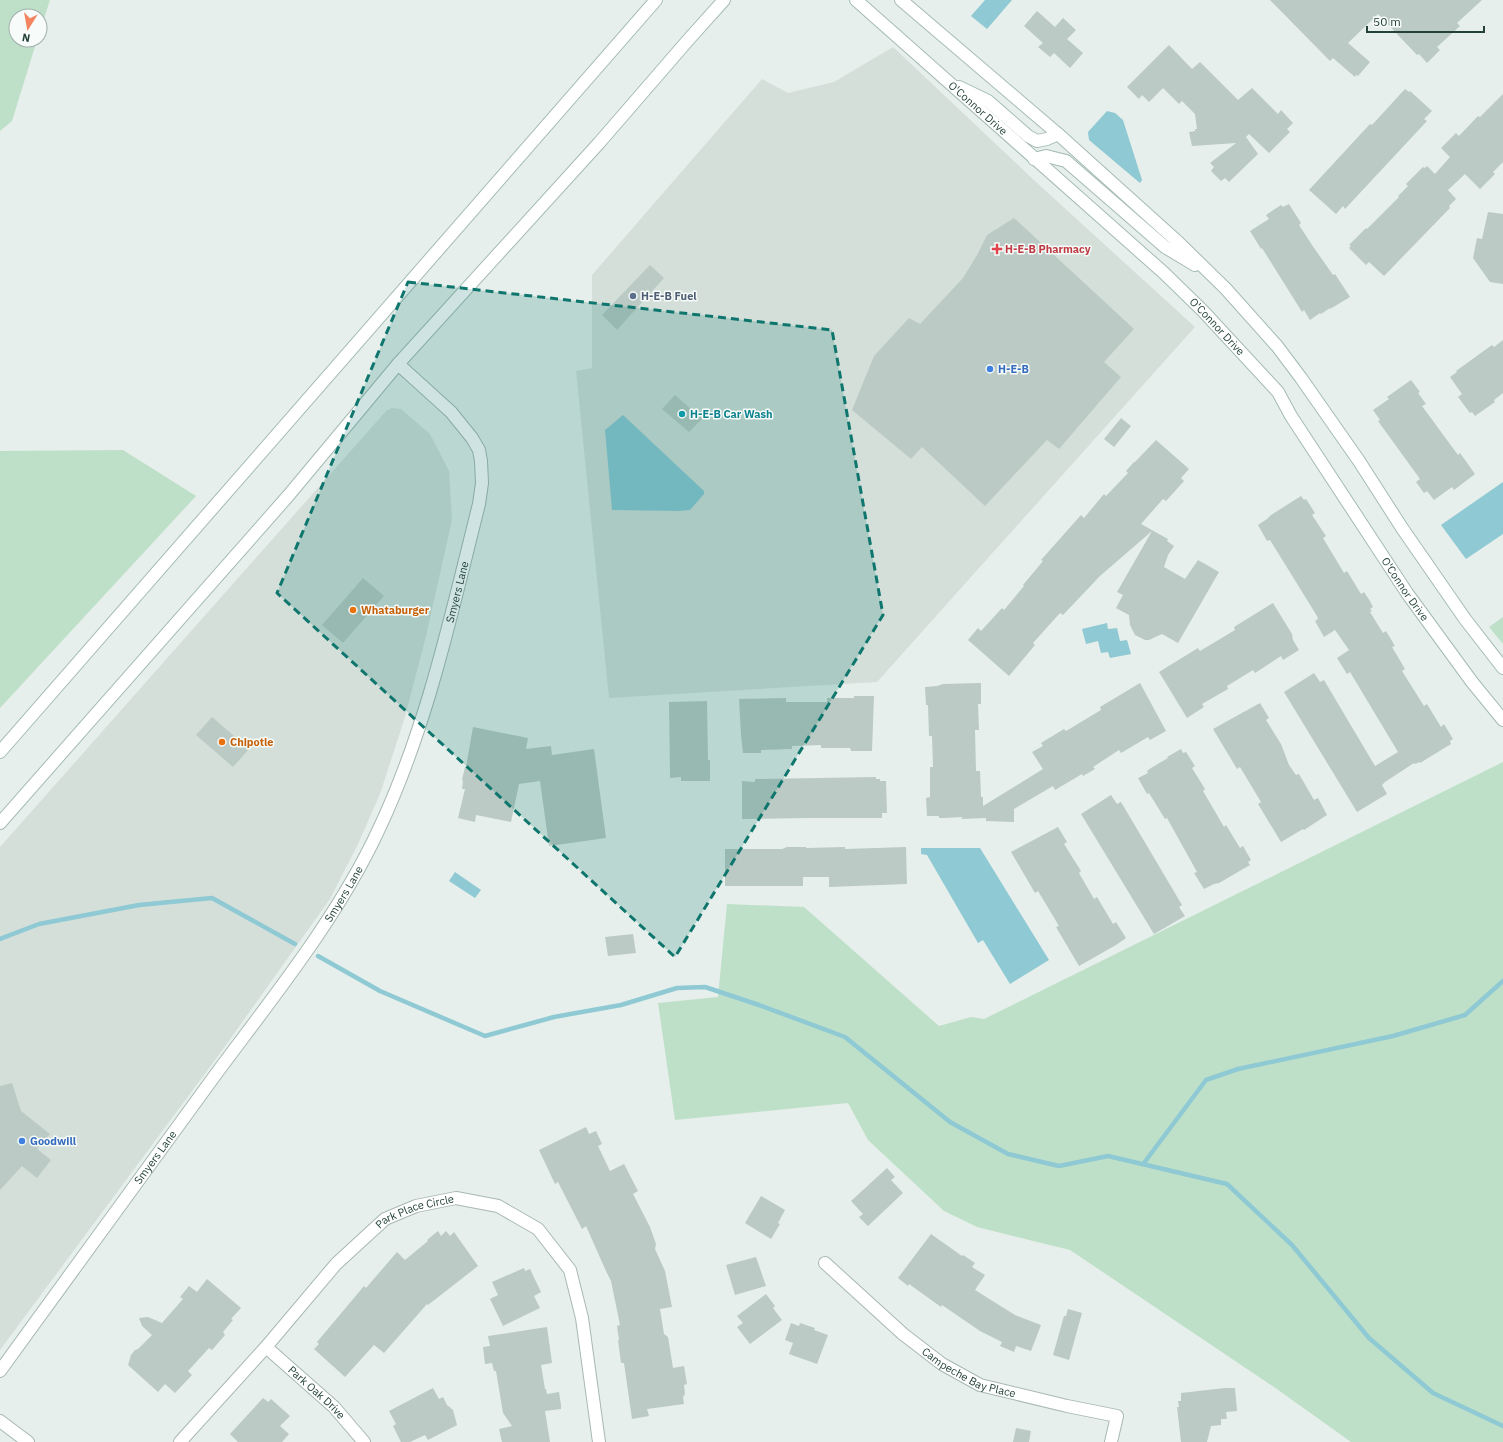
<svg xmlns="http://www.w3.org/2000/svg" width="1503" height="1442" font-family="'IBM Plex Sans',sans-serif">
<rect width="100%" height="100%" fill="#e6efeb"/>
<!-- built -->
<g fill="#d4dfda">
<polygon points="893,47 1036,182 1195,327 877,682 609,698 576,371 592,368 592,275 762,79 788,93 834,82"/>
<polygon points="392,408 401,409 430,434 449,471 452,520 426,636 405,717 380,794 358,844 330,899 218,1056 0,1350 0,847 386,411"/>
</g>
<!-- green -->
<g fill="#bfe0c8">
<polygon points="0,0 50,0 40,31 40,16 16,16 16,40 37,40 12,121 0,131"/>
<polygon points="123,450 196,496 0,708 0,451"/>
<polygon points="1503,617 1503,644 1489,627"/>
<polygon points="1503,762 1503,1442 1351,1442 1274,1387 1070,1250 977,1227 944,1211 868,1140 848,1103 675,1120 658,1003 718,997 727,904 804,907 939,1026 971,1017 984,1019"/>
</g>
<!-- water -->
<g fill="#8ec9d4">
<polygon points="985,0 1012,0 987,29 971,16"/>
<polygon points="1107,111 1115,113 1123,120 1142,180 1140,183 1089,140 1088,132"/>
<polygon points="623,415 704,491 704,494 690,510 679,511 612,510 605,430"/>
<polygon points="1503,482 1503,534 1466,559 1441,525"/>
<polygon points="1107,623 1108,629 1117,628 1120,641 1127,640 1131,654 1110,658 1108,652 1101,653 1098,641 1086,644 1082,629"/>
<polygon points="921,848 980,848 1049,960 1010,984 983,940 978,943 927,855 921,854"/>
<polygon points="455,872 481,890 475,898 449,881"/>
</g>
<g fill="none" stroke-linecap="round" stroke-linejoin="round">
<!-- stream -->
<g stroke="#8ec9d4" stroke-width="4.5">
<polyline points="0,939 39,924 139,905 212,898 295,944"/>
<polyline points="318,956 380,991 485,1036 554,1017 621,1005 677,988 705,987 759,1005 845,1037 950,1122 1008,1154 1059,1166 1108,1156 1227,1184 1292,1245 1369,1338 1433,1393 1503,1426"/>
<polyline points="1144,1163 1206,1080 1238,1069 1393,1036 1465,1015 1503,981"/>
</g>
</g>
<!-- building -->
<g fill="#bbcac4">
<polygon points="1270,0 1482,0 1457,23 1460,26 1437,47 1440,50 1427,63 1419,54 1417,55 1378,14 1348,43 1370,62 1358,76 1356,75 1355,77 1333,58 1330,61"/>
<polygon points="1037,11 1055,27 1063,18 1076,30 1067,39 1083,53 1070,68 1054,53 1050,57 1038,47 1043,43 1024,26"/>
<polygon points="1169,45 1192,69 1200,62 1238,100 1252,88 1278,114 1281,110 1293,123 1287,129 1290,132 1269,153 1249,134 1246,137 1258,154 1229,182 1225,178 1221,181 1211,171 1214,167 1210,163 1236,143 1192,146 1189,132 1195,131 1195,129 1197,129 1195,114 1182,101 1179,104 1163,88 1149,102 1142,95 1139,99 1127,87"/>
<polygon points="1405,89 1409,92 1410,91 1432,111 1424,119 1427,121 1345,209 1343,206 1336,214 1309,190 1370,124 1372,125"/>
<polygon points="1503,94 1503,162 1493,172 1495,174 1480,189 1465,174 1448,190 1456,199 1449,206 1450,208 1384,276 1369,262 1366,265 1349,248 1351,246 1349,245 1366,228 1367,229 1399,197 1398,196 1408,186 1406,184 1423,167 1425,168 1427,166 1435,174 1450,157 1441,148 1456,133 1459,136 1478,116 1480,117"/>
<polygon points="1289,204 1301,223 1299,225 1312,245 1333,275 1335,274 1350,297 1330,309 1330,308 1321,314 1320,313 1310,320 1304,310 1302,312 1262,248 1261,249 1250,231 1269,219 1266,215 1281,205 1283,207"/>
<polygon points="1488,212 1503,214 1503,284 1490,282 1473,258 1477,238 1482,239"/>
<polygon points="1014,218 1134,329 1104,362 1121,377 1059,449 1047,440 985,506 922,447 911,459 852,410 874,356 909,318 920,324 963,278 977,255 987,235"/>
<polygon points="650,265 664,278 617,330 602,315"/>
<polygon points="1503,340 1503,393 1494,400 1495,402 1475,416 1472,412 1470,413 1458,397 1462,394 1450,377 1457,372 1456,371 1492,345 1494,347"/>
<polygon points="1411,380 1420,392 1418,393 1426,404 1422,406 1458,455 1460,453 1475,474 1454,490 1452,487 1434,500 1427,491 1424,493 1416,482 1420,479 1378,421 1380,420 1373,410 1389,399 1387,397"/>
<polygon points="675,395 702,419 689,432 662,409"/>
<polygon points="1121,418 1131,426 1114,447 1104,439"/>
<polygon points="1156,440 1189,469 1181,478 1184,481 1166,501 1163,499 1141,524 1168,539 1167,541 1174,546 1168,555 1164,567 1185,579 1198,560 1219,572 1178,643 1162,634 1149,640 1145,640 1135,635 1130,625 1129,615 1116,608 1123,595 1117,592 1152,531 1100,576 1063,615 1060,613 1033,643 1035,645 1009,676 968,640 978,628 981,631 1002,608 1004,610 1024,586 1023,585 1043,561 1041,560 1081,515 1084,518 1104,494 1106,496 1128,473 1126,471 1134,462 1135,462"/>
<polygon points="1301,496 1304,500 1306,499 1315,513 1312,515 1326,536 1323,538 1344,573 1347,571 1361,594 1364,592 1370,601 1373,607 1370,609 1372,611 1370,612 1383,633 1386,631 1395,646 1392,647 1405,669 1402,671 1424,706 1427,704 1441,727 1444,724 1453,739 1450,741 1451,744 1420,763 1420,762 1415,764 1414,763 1385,782 1382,785 1387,794 1357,812 1284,692 1314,673 1320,682 1324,680 1375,766 1398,752 1350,672 1347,674 1337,658 1349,650 1335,630 1324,637 1315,621 1318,619 1317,616 1270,540 1267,541 1258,525 1267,519 1271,515"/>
<polygon points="363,578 384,596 343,643 322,625"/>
<polygon points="1273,603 1292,634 1293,640 1299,650 1283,660 1281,656 1255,673 1253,670 1227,686 1228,689 1202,704 1204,707 1187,718 1159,672 1198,648 1200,651 1235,630 1234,627"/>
<polygon points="981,683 981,704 978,704 979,730 975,730 976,771 980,771 981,797 983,797 983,806 1043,769 1032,752 1043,746 1041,743 1064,729 1066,731 1101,710 1100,707 1140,683 1166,731 1150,740 1148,737 1121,753 1119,750 1093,767 1095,769 1083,776 1082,774 1055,790 1053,786 1014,809 1014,822 986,821 986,818 961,819 963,817 944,818 939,818 939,816 927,816 926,798 930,797 930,767 933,767 932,736 929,736 928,705 926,705 925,687 937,686 943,684"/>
<polygon points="854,696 874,696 872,751 851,751 850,748 821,748 821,745 792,746 792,749 761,750 761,753 743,753 741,735 739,699 786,698 786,702 827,702 827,698 854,698"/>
<polygon points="707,701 708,760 710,760 710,781 681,781 681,777 670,778 669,702"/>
<polygon points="1260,703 1269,718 1266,720 1281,744 1289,765 1296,775 1299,774 1314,800 1318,798 1327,815 1304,830 1303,829 1281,842 1258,804 1261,802 1240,767 1237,769 1213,729"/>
<polygon points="212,717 249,749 233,767 196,735"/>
<polygon points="473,727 528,738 526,749 551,746 552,755 594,749 606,838 549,846 540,781 519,784 511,822 476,815 475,822 458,818 465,789 462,789 463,781 462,780 465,767 466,767"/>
<polygon points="1181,749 1183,753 1186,752 1195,766 1192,768 1205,789 1203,791 1224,827 1226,825 1240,848 1243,846 1251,860 1248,862 1250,865 1219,883 1214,884 1204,889 1194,873 1197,872 1167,818 1165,819 1149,793 1147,794 1138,778 1148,773 1147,771 1151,768 1168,758 1167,757"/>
<polygon points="876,777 876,779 880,779 880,781 886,781 887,813 882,813 882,818 809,818 742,819 742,781 755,782 755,779"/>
<polygon points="1111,795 1117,804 1121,802 1182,905 1179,907 1185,916 1154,934 1081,814"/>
<polygon points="1058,827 1067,842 1064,844 1081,871 1079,873 1094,899 1097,897 1113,924 1116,922 1126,938 1116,945 1079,966 1056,927 1059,926 1038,891 1035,893 1011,852"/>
<polygon points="787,847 806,847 806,848 845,847 845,849 906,847 907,884 829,887 829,877 803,877 803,886 725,886 725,849 782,849"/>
<polygon points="633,934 636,953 608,956 605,937"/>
<polygon points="12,1083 21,1111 50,1134 37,1149 51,1160 37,1178 22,1166 0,1190 0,1086"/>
<polygon points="586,1127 589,1134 596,1131 602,1144 598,1146 610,1171 624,1164 638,1191 633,1194 650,1227 656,1244 655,1249 665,1271 672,1307 660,1309 664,1334 668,1337 673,1368 684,1366 687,1384 684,1385 685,1394 683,1397 684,1404 647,1409 649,1416 632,1419 624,1363 621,1363 618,1340 619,1340 617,1326 620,1325 611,1281 606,1271 586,1226 582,1229 558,1182 555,1184 539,1150"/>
<polygon points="887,1168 895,1177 891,1180 903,1193 868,1226 859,1217 863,1214 851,1201"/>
<polygon points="761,1196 785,1210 778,1223 780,1224 771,1239 745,1223"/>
<polygon points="438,1231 441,1236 446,1231 450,1236 454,1232 478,1266 428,1305 427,1304 384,1353 374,1345 345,1377 314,1349 319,1344 317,1342 364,1286 366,1288 397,1252 405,1260 428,1241 427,1240"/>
<polygon points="931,1234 962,1256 963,1255 975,1263 972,1267 985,1275 975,1290 1015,1315 1041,1325 1031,1351 1016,1346 1014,1352 1000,1346 1002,1342 980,1331 942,1305 941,1307 909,1284 908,1286 898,1278"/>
<polygon points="756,1257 766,1286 735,1295 726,1265"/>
<polygon points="524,1268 525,1271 530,1269 541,1292 534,1296 540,1308 503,1326 490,1299 498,1295 492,1282"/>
<polygon points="207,1279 241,1308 231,1319 233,1320 223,1332 225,1335 212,1350 209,1348 188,1371 192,1375 175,1393 165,1384 158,1392 128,1365 131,1355 135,1350 138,1349 152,1335 142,1326 139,1318 148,1317 162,1323 183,1299 180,1297 189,1286 197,1292"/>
<polygon points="766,1294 775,1306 773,1308 782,1320 750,1344 737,1327 743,1323 737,1316"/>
<polygon points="1068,1309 1082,1313 1069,1360 1053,1355 1064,1316 1066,1316"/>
<polygon points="791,1323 799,1326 800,1323 815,1328 814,1330 828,1335 817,1364 789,1354 793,1343 785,1340"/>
<polygon points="547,1327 552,1363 541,1365 545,1389 546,1389 547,1394 559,1392 561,1405 561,1409 545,1411 550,1442 502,1442 499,1429 512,1426 503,1413 496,1371 494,1371 492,1363 485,1364 483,1347 490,1346 488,1336"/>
<polygon points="433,1388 439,1399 443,1397 447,1405 453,1410 457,1425 428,1440 425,1435 410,1442 401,1442 393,1426 396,1424 389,1411"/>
<polygon points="1225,1388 1235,1388 1237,1411 1226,1412 1227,1419 1221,1419 1221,1425 1211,1426 1207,1442 1181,1442 1177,1407 1179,1407 1178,1401 1181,1401 1181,1393"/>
<polygon points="263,1398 268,1402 271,1399 290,1416 280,1426 289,1434 282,1442 238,1442 230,1434"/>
<polygon points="1016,1428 1031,1431 1029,1442 1013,1442"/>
</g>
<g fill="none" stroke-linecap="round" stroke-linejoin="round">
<defs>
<g id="street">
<path id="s1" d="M825,1263l78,71 39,30 38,21 87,21 50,10 -6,26"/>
<path id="s2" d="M266,1347l68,60 30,35"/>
<path id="s3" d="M0,1371c72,-99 144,-199 216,-297 57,-77 122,-157 162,-243 49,-103 73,-216 101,-327l3,-21 -1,-22 -2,-11 -7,-12 -21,-26 -53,-48"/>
<polyline points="0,1421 28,1442"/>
<path id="s4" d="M180,1442l86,-95 70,-83 49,-45 31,-13 40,-8 42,8 40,23 32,41 12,48 17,124"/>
</g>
<g id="secondary">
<path id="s5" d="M856,0l308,273 39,38 75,81 13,24 116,177 65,89 31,38"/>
<polyline points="901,0 1058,134 1179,243 1226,289 1277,346 1301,378 1359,461 1402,528 1465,619 1503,668"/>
<polyline points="959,87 988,101 1028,136 1037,141 1047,139 1058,134"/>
<polyline points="1034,159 1046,156 1066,161 1165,247 1195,265"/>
<polyline points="0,752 656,0"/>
<polyline points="0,823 288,496 398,364 599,143 689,39 724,0"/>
</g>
</defs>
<!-- street casing -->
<use href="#street" stroke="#a8b8b2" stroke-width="14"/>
<!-- secondary casing -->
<use href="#secondary" stroke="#a4bbb3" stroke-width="14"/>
<!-- street -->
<use href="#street" stroke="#fff" stroke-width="12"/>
<!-- secondary -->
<use href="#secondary" stroke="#fff" stroke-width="12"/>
</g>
<!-- marked area -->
<path fill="#0f766e" fill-opacity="0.2" stroke="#0f766e" stroke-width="3" stroke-dasharray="8 5" stroke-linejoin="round" d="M408,282l424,48 51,285 -208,342 -398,-364z"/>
<!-- markers -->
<path fill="#e0444e" stroke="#f7fbf9" stroke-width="1.5" d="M995 243h4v4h4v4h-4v4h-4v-4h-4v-4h4z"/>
<circle fill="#5c6f8a" stroke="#f7fbf9" stroke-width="1.5" cx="633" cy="296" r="4"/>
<g fill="#3f7fe0" stroke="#f7fbf9" stroke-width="1.5">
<circle cx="990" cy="369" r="4"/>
<circle cx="22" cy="1141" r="4"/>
</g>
<circle fill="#0f9aa8" stroke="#f7fbf9" stroke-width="1.5" cx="682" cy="414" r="4"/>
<g fill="#e8710a" stroke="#f7fbf9" stroke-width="1.5">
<circle cx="353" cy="610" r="4"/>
<circle cx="222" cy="742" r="4"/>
</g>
<g text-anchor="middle" stroke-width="3" stroke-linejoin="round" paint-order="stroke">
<!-- street labels -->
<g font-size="11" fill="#24423a" stroke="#f7fbf9">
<text dy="4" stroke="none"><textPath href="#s5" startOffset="163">O'Connor Drive</textPath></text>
<text dy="4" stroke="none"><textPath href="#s5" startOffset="487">O'Connor Drive</textPath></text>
<text dy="4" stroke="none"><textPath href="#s5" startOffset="811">O'Connor Drive</textPath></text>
<text dy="4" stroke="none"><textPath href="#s3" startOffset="912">Smyers Lane</textPath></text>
<text dy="4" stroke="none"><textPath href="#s3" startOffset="588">Smyers Lane</textPath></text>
<text dy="4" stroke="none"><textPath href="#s3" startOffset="264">Smyers Lane</textPath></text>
<text dy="4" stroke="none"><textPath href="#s4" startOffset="334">Park Place Circle</textPath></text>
<text dy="4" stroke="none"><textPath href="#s1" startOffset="183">Campeche Bay Place</textPath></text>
<text dy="4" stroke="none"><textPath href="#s2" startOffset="68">Park Oak Drive</textPath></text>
</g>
<!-- health labels -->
<g font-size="11" font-weight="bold" fill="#be3a42" stroke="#f7fbf9" text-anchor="start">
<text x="1005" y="253">H-E-B Pharmacy</text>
</g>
<!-- service labels -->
<g font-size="11" font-weight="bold" fill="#4e5e75" stroke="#f7fbf9" text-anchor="start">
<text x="641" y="300">H-E-B Fuel</text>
</g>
<!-- shop labels -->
<g font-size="11" font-weight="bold" fill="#366cbe" stroke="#f7fbf9" text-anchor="start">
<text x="998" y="373">H-E-B</text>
<text x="30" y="1145">Goodwill</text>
</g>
<!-- culture labels -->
<g font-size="11" font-weight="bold" fill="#0d838f" stroke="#f7fbf9" text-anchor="start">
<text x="690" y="418">H-E-B Car Wash</text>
</g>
<!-- food labels -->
<g font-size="11" font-weight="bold" fill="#c56008" stroke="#f7fbf9" text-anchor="start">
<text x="361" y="614">Whataburger</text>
<text x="230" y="746">Chipotle</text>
</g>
</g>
<!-- north arrow -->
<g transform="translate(28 28) rotate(191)"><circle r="19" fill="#f7fbf9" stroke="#a3b1ad"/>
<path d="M0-3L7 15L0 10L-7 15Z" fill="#f4845f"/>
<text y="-6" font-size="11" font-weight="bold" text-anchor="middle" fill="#24423a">N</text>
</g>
<!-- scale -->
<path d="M1367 26v6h117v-6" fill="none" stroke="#24423a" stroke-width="2"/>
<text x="1373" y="26" font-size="12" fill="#24423a" stroke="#f7fbf9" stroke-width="3" paint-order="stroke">50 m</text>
</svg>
